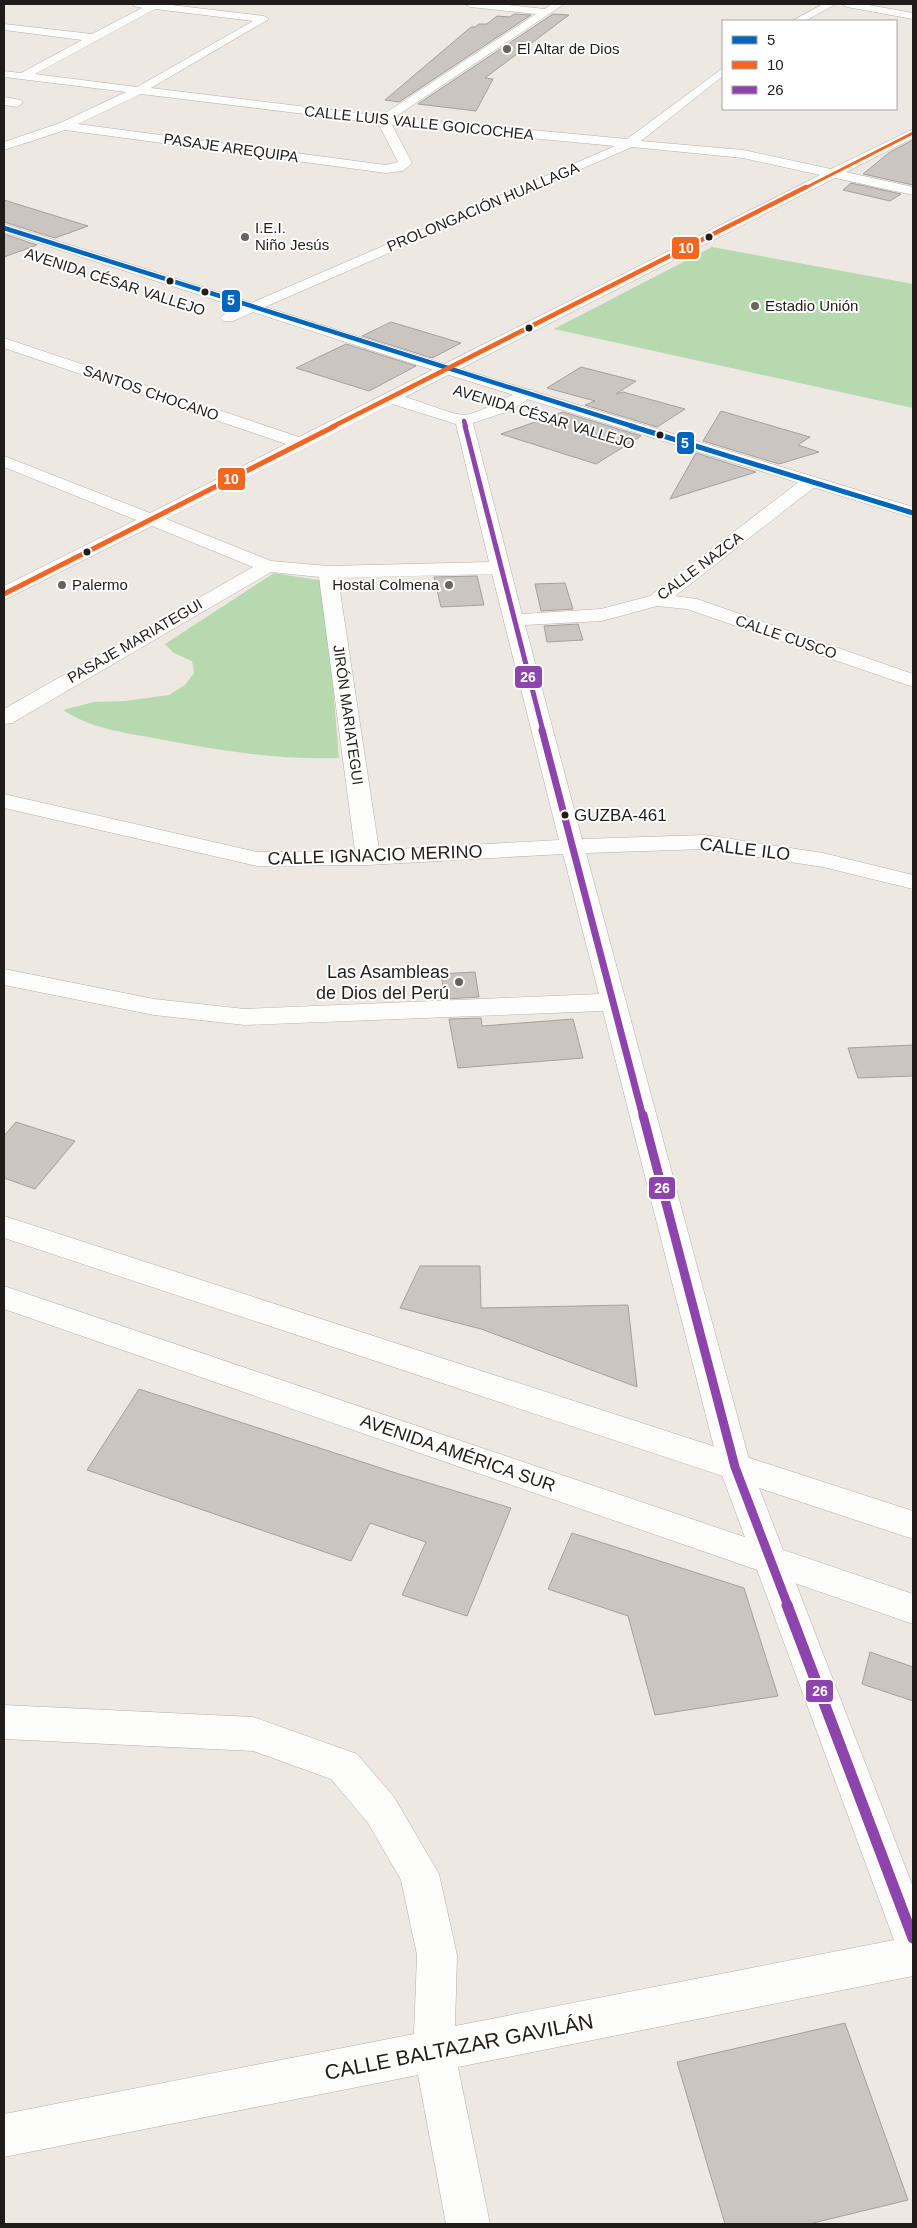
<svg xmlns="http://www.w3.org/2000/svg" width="917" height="2228" font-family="Arial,sans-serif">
<rect width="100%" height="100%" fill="#eee8e2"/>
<!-- green -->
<g fill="#b7d9af">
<polygon points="712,247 913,284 913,408 554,329"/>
<path d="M274,573l50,8 15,177c-60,2 -116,-7 -175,-18 -35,-7 -71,-10 -101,-30l31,-8 31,-1 44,-6 16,-10 9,-12 -2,-12 -18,-8 -9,-9z"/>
</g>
<!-- building -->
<g fill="#cac5c1" stroke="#a4a09c">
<polygon points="514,14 531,15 399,102 385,100 471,27 475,27 479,24 487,24 497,16 510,17"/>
<polygon points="553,14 569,15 485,78 493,79 476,111 418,104"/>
<polygon points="913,140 913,185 863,174 890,152"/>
<polygon points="851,183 901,194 890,201 843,190"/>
<polygon points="4,200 88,226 55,238 4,222"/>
<polygon points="4,234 37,245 4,257"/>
<polygon points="391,322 461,343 432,358 362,336"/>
<polygon points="346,344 416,366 369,391 296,368"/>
<polygon points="581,367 636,381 616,394 623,392 685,409 657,427 585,405 595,401 547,388"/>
<polygon points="721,411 810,437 798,445 819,452 779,464 703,441"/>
<polygon points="563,412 641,436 596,464 501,434"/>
<polygon points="696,453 756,472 670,499"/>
<polygon points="477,576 484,605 441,607 434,577"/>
<polygon points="565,583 573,609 541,611 535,584"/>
<polygon points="578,624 583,640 547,642 544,626"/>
<polygon points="475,972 479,997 445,999 441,974"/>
<polygon points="481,1018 482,1026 573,1019 583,1058 458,1068 449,1019"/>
<polygon points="913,1045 913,1076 858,1078 848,1048"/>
<polygon points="16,1122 75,1141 35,1189 4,1178 4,1136"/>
<polygon points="420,1266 480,1266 481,1308 628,1305 637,1387 481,1329 400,1308"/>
<polygon points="139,1389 396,1473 511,1508 467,1616 402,1595 426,1542 370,1523 351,1561 87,1470"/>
<polygon points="572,1533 744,1588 778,1696 655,1715 628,1616 548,1589"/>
<polygon points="870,1652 913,1667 913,1701 862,1684"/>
<polygon points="845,2023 908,2200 809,2224 725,2224 677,2062"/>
</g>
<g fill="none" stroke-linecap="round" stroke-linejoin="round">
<defs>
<g id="minor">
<path d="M133,4h30l101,12 5,3 -118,69 230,28 155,-102 -66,-7 -5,-3h33l47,5 7,-5h12l-169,113 232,22 96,-71v8l-82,65 102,9 88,19 82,-40v9l-67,34 67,15v8l-78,-17 -430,219c12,3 51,19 60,18 19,-2 53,-28 68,-25l2,4 -23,16 -39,13 49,191 79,-5 49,-13 154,-118h12l3,4 -3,4 -141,110 22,3 216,75v13l-226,-78 -30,-3 -55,15 -77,4 57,214 123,-4 118,18 90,22v14l-90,-22 -118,-18 -119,4 165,614 162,420v89l-455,91 32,157h-44l-28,-149 -414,82v-43l410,-80 3,-79 -16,-75 -33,-57 -37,-44 -78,-28 -249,-12v-34l249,12 104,37 37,43 45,77 18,81 -2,71 439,-86 -175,-473 -116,-456 -358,14 -91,-10 -150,-30v-16l150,30 91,10 354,-15 -36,-140 -195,11 -111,1 -253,-58v-14l253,58 98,-1 -36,-274 -48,-5 -259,151 -8,1v-15l249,-142 -101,-41 -148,74v-14l132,-66 -132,-53v-11l146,57 136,-69 -282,-96v-10l295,99 521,-262 -77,-17 -111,-11 -399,174h-10l-3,-3 3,-3 392,-169 -223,-21 20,38 -9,8 -17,2 -321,-43 -61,20v-8l56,-19 66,-31 -122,-15v-6l17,2 61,-33 -78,-10v-6l88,10 50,-26 -8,-2zM155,9l98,12 -116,66 -102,-13zM141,94l237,29 20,39 -12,3 -308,-41zM392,404l64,20 33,138 -161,4 -57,-5 -105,-42zM492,574l67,266 -180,10 -41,-272z"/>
<polygon points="823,4 836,4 805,21 792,21"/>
<polygon points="842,4 863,4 913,13 913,19 847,7"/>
<polygon points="4,97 21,100 23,103 17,107 4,105"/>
</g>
<g id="major">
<polygon points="4,224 451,366 913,507 913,518 439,372 4,232"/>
<polygon points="4,1216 913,1511 913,1539 4,1238"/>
<polygon points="4,1286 913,1594 913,1624 4,1309"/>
</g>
</defs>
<!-- minor casing -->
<use href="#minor" stroke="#b3aeaa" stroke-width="1"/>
<!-- major casing -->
<use href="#major" stroke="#b3aeaa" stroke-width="1"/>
<!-- minor -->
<use href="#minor" fill="#fcfcfb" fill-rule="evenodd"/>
<!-- major -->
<use href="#major" fill="#fcfcfb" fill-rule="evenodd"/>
<defs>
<polyline id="bus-1-far1" points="4,228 635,427"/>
<polyline id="bus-1" points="631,426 913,513"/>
<polyline id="bus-2-far2" points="803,189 913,133"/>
<polyline id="bus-2-far1" points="332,427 806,187"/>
<polyline id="bus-2" points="4,594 335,426"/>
<polyline id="bus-3-far4" points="464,421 466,427"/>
<polyline id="bus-3-far3" points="465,426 543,731"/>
<polyline id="bus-3-far2" points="542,730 643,1117"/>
<polyline id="bus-3-far1" points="643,1115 735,1467 788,1606"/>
<polyline id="bus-3" points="787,1605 913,1938"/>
</defs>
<!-- bus-1-far1 casing -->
<use href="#bus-1-far1" stroke="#fff" stroke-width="6"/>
<!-- bus-1 casing -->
<use href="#bus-1" stroke="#fff" stroke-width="8"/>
<!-- bus-2-far2 casing -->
<use href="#bus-2-far2" stroke="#fff" stroke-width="5"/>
<!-- bus-2-far1 casing -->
<use href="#bus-2-far1" stroke="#fff" stroke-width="6"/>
<!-- bus-2 casing -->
<use href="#bus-2" stroke="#fff" stroke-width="8"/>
<!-- bus-3-far4 casing -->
<use href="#bus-3-far4" stroke="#fff" stroke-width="6"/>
<!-- bus-3-far3 casing -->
<use href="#bus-3-far3" stroke="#fff" stroke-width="8"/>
<!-- bus-3-far2 casing -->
<use href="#bus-3-far2" stroke="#fff" stroke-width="10"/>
<!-- bus-3-far1 casing -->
<use href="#bus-3-far1" stroke="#fff" stroke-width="12"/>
<!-- bus-3 casing -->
<use href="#bus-3" stroke="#fff" stroke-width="14"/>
<!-- bus-1-far1 -->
<use href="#bus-1-far1" stroke="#0065bd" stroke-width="4.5"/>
<!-- bus-1 -->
<use href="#bus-1" stroke="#0065bd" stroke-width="5"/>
<!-- bus-2-far2 -->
<use href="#bus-2-far2" stroke="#f26522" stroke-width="3"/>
<!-- bus-2-far1 -->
<use href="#bus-2-far1" stroke="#f26522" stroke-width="4.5"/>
<!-- bus-2 -->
<use href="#bus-2" stroke="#f26522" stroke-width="5"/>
<!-- bus-3-far4 -->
<use href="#bus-3-far4" stroke="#8e44ad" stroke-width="4.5"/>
<!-- bus-3-far3 -->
<use href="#bus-3-far3" stroke="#8e44ad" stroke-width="5"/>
<!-- bus-3-far2 -->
<use href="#bus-3-far2" stroke="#8e44ad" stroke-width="7"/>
<!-- bus-3-far1 -->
<use href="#bus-3-far1" stroke="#8e44ad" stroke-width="9"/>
<!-- bus-3 -->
<use href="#bus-3" stroke="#8e44ad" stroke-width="11"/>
</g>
<!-- markers -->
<g fill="#68635f" stroke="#fff" stroke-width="2">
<circle cx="507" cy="49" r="5"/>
<circle cx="245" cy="237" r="5"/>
<circle cx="755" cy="306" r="5"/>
<circle cx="62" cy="585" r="5"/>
<circle cx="449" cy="585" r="5"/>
<circle cx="459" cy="982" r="5"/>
</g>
<g fill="#201c19" stroke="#fff" stroke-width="2">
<circle cx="709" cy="237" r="4.5"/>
<circle cx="170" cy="281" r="4.5"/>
<circle cx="205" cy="292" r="4.5"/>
<circle cx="529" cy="328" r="4.5"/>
<circle cx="660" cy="435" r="4.5"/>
<circle cx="87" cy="552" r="4.5"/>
<circle cx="565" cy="815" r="4.5"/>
</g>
<g text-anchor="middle" stroke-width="4" stroke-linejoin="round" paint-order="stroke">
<!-- far-poi labels -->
<g font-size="15" fill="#201c19" stroke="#fff" text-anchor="start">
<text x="517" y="54">El Altar de Dios</text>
<text x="255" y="233">I.E.I.<tspan x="255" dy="17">Niño Jesús</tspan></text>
<text x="765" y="311">Estadio Unión</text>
<text x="72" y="590">Palermo</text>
<text x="439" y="590" text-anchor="end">Hostal Colmena</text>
</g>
<!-- far-street labels -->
<g font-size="15" fill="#201c19" stroke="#fff">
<text transform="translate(419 123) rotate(6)" y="5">CALLE LUIS VALLE GOICOCHEA</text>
<text transform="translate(231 148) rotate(8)" y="5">PASAJE AREQUIPA</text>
<text transform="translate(483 207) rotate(-23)" y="5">PROLONGACIÓN HUALLAGA</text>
<text transform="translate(115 282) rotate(18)" y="5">AVENIDA CÉSAR VALLEJO</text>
<text transform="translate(151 393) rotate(19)" y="5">SANTOS CHOCANO</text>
<text transform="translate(544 417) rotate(17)" y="5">AVENIDA CÉSAR VALLEJO</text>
<text transform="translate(700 566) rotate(-37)" y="5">CALLE NAZCA</text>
<text transform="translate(786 637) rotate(19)" y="5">CALLE CUSCO</text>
<text transform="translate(135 641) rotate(-30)" y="5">PASAJE MARIATEGUI</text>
<text transform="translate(348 715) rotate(82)" y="5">JIRÓN MARIATEGUI</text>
</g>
<!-- bus labels -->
<g font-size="17" fill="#201c19" stroke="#fff" text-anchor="start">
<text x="574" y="821">GUZBA-461</text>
</g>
<!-- street labels -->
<g font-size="18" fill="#201c19" stroke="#fff">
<text transform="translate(745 849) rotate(7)" y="6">CALLE ILO</text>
<text transform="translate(375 855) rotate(-2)" y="6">CALLE IGNACIO MERINO</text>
<text transform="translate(458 1453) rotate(19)" y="6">AVENIDA AMÉRICA SUR</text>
</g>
<!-- poi labels -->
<g font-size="18" fill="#201c19" stroke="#fff" text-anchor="end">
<text x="449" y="978">Las Asambleas<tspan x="449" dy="21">de Dios del Perú</tspan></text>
</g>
<!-- near-street labels -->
<g font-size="21" fill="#201c19" stroke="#fff">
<text transform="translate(459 2047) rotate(-11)" y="7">CALLE BALTAZAR GAVILÁN</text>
</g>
</g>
<g stroke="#fff" stroke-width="2">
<rect x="671" y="236" width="29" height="24" rx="5" fill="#f26522"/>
<rect x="221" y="289" width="20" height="24" rx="5" fill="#0065bd"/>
<rect x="676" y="431" width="19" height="24" rx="5" fill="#0065bd"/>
<rect x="217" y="467" width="29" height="24" rx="5" fill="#f26522"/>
<rect x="514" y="665" width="29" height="24" rx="5" fill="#8e44ad"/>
<rect x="648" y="1176" width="28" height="24" rx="5" fill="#8e44ad"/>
<rect x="805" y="1679" width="29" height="24" rx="5" fill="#8e44ad"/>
</g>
<g font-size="14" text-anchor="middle" font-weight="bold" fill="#fff">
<text x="686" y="253">10</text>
<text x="231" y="305">5</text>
<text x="685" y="448">5</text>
<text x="231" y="484">10</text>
<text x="528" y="682">26</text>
<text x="662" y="1193">26</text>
<text x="820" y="1696">26</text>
</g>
<!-- border -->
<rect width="917" height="2228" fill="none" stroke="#201c19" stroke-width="10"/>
<!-- legend -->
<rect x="722" y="20" width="175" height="90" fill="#ffffff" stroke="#a6a4a3"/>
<rect x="732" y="36" width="25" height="8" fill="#0065bd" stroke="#a6a4a3"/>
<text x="767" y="45" font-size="15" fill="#201c19">5</text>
<rect x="732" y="61" width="25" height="8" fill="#f26522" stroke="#a6a4a3"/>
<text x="767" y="70" font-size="15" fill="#201c19">10</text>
<rect x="732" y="86" width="25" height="8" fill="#8e44ad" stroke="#a6a4a3"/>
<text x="767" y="95" font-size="15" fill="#201c19">26</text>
</svg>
